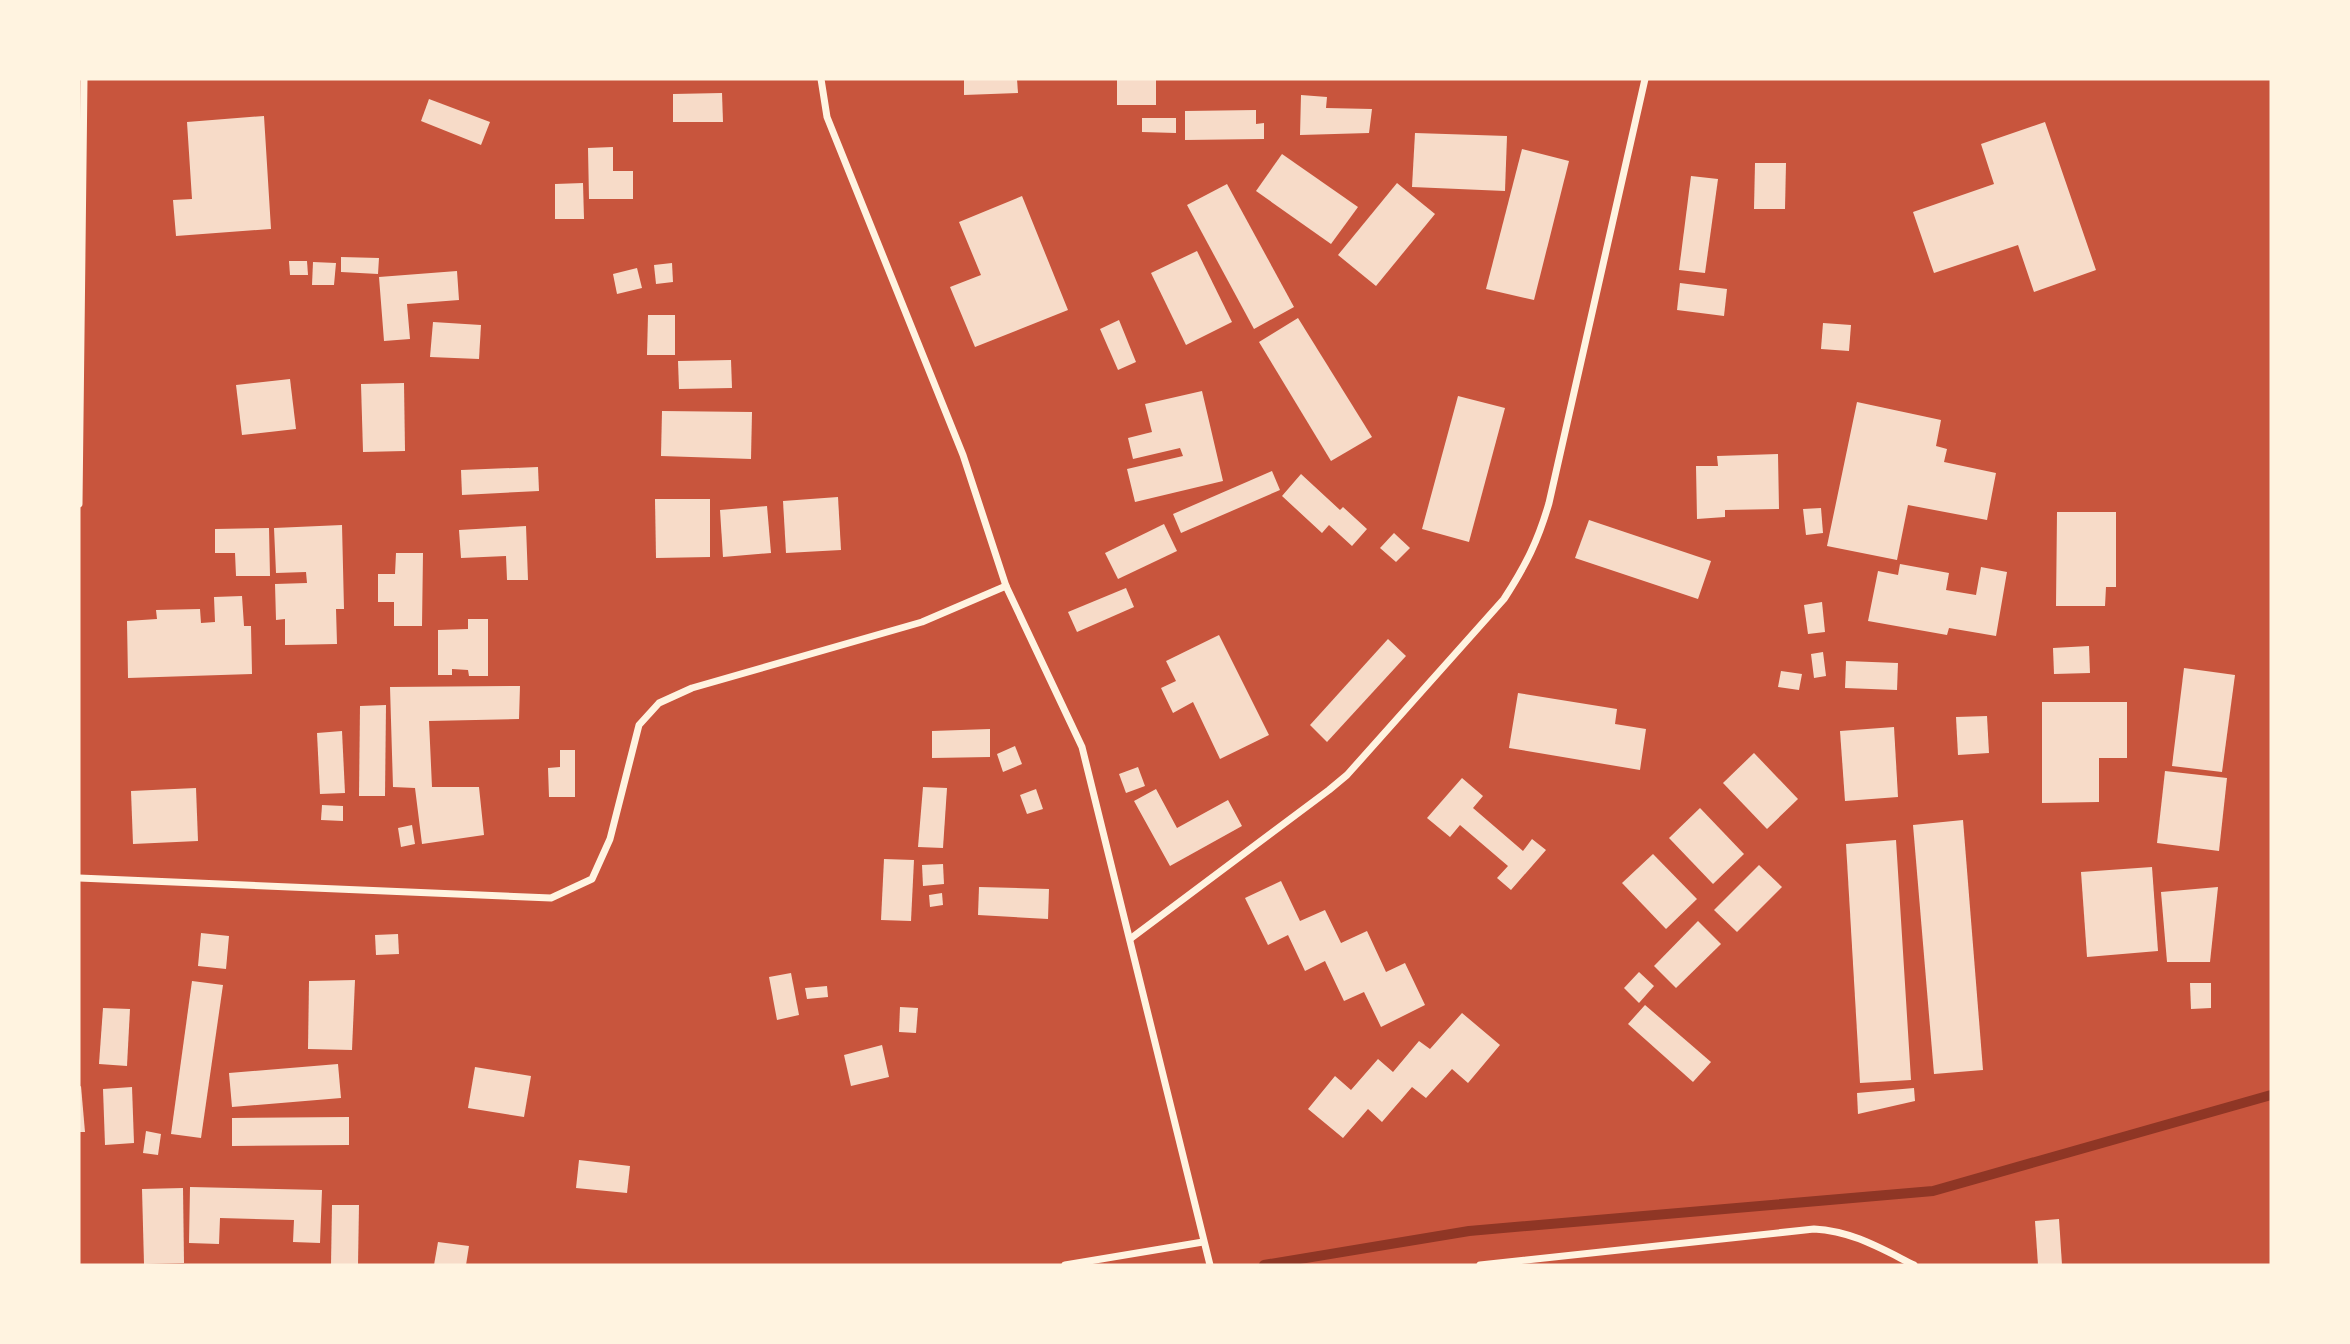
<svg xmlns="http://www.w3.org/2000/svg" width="2350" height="1344" font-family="Quicksand,sans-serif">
<rect width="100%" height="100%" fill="#c8553d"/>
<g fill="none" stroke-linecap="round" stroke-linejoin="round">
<!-- stream -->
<polyline stroke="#8f3625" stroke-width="10" points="1264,1265 1469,1231 1933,1191 2271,1095"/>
</g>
<!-- building -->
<g fill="#f7dbc8">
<polygon points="964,79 1017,79 1018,93 964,95"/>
<polygon points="1117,79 1156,80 1156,105 1117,105"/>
<polygon points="722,93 723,122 673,122 673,94"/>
<polygon points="1301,95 1327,97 1326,108 1372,109 1369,133 1300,135"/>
<polygon points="429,99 490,122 481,145 421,121"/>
<polygon points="1256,110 1256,124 1264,123 1264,139 1185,140 1185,111"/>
<polygon points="264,116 271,229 176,236 173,200 192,199 187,122"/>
<polygon points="1142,118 1176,118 1176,133 1142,132"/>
<polygon points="2045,122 2096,270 2034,292 2018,245 1934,273 1913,212 1994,184 1981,144"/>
<polygon points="1415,133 1507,136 1505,191 1412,187"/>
<polygon points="613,147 613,171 633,171 633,199 589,199 588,148"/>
<polygon points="1522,149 1569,161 1534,300 1486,289"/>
<polygon points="1282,154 1358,207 1331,244 1256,191"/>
<polygon points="1755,163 1786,163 1785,209 1754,209"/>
<polygon points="1691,176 1718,179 1705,273 1679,270"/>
<polygon points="583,183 584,219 555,219 555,184"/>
<polygon points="1397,183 1435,214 1376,286 1338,255"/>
<polygon points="1227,184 1294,307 1254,329 1187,205"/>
<polygon points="1022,196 1068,310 975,347 950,287 981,275 959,222"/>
<polygon points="1197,251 1232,322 1186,345 1151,273"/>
<polygon points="341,257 379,258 378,274 341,272"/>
<polygon points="289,261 307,261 308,275 290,275"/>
<polygon points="313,262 336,263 334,285 312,285"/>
<polygon points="672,263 673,282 656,284 654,265"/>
<polygon points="637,268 642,288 617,294 613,274"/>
<polygon points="457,271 459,300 407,304 410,339 384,341 379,277"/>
<polygon points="1680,283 1727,289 1724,316 1677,310"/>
<polygon points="648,315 675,315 675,355 647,355"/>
<polygon points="1298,318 1372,437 1331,461 1259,342"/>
<polygon points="1119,320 1136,362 1118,370 1100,329"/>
<polygon points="433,322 481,325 479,359 430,357"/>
<polygon points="1823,323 1851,325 1849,351 1821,349"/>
<polygon points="731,360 732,388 679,389 678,361"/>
<polygon points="290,379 296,429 242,435 236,385"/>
<polygon points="404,383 405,451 363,452 361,384"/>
<polygon points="1202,391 1223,481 1135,502 1127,469 1183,456 1180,448 1133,459 1128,438 1152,432 1145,404"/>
<polygon points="1458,396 1505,408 1469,542 1422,529"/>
<polygon points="1857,402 1941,420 1936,446 1947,449 1944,462 1996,473 1987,520 1908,505 1897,560 1827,546"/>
<polygon points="662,411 752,412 751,459 661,456"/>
<polygon points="1778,454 1779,509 1725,510 1725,517 1697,519 1696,466 1718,466 1717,456"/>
<polygon points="538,467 539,491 462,495 461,470"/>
<polygon points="1272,471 1280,490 1181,533 1173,514"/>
<polygon points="1301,474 1340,510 1343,507 1367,529 1352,546 1329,525 1322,533 1282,496"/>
<polygon points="838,497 841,550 786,553 783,501"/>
<polygon points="655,499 710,499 710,557 656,558"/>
<polygon points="767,506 771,553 723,557 720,510"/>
<polygon points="1821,508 1823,533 1806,535 1803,509"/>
<polygon points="2057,512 2116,512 2116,587 2106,587 2105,606 2056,606"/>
<polygon points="1589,520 1711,561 1698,599 1575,558"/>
<polygon points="1164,524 1177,551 1118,579 1105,553"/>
<polygon points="342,525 344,609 336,609 337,644 285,645 285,619 276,620 275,584 307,583 306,572 276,573 274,528"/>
<polygon points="526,526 528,580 507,580 506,556 461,558 459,530"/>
<polygon points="269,528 270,576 236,576 235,553 215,553 215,529"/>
<polygon points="1394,533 1410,548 1396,562 1380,548"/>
<polygon points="396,553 423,553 422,626 394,626 394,602 378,602 378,574 395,574"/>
<polygon points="1900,564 1949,573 1946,590 1976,595 1981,567 2007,572 1996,636 1949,628 1947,635 1868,621 1878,571 1898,575"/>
<polygon points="1126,588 1134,607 1077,632 1068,612"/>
<polygon points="242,596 244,626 251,626 252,674 128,678 127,621 157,619 156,610 200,609 201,623 215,622 214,597"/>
<polygon points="1822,602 1825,632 1808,634 1804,605"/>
<polygon points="468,619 488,619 488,676 469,676 468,670 452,669 452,675 438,675 438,630 468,629"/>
<polygon points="1219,635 1269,735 1220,759 1193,702 1173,713 1161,688 1176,681 1166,661"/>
<polygon points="1388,639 1406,656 1327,742 1310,725"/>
<polygon points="2089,646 2090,673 2054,674 2053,648"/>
<polygon points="1823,652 1826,676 1814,678 1811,654"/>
<polygon points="1846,661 1898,663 1897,690 1845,688"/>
<polygon points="2184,668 2235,675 2222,772 2172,766"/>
<polygon points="1781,671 1802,674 1799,690 1778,687"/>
<polygon points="520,686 519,719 429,721 432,787 479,787 484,835 422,844 415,788 393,787 390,687"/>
<polygon points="1518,693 1617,709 1615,724 1646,729 1640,770 1509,748"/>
<polygon points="2042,702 2127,702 2127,758 2099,758 2099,802 2042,803"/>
<polygon points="386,705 385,796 359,796 360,706"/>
<polygon points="1987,716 1989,753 1958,755 1956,717"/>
<polygon points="1894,727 1898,797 1845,801 1840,731"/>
<polygon points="990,729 990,757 932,758 932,731"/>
<polygon points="342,731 345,793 320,794 317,733"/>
<polygon points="1015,746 1022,764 1003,772 997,754"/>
<polygon points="560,750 575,750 575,797 549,797 548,768 560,767"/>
<polygon points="1754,753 1798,799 1767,829 1723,783"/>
<polygon points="1138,767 1145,786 1126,793 1119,774"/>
<polygon points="2165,771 2227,778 2219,851 2157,843"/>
<polygon points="1462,778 1483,796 1473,808 1523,851 1532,839 1546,850 1511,890 1497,878 1508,866 1460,825 1450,837 1427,818"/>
<polygon points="923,787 947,788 943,848 918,847"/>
<polygon points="196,788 198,841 133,844 131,791"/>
<polygon points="1036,789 1043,809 1027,814 1020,795"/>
<polygon points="1156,789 1177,828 1228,800 1242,826 1170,866 1134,801"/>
<polygon points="322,805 343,806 343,821 321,820"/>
<polygon points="1700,808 1744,854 1713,884 1669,838"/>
<polygon points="1963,820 1983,1070 1934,1074 1913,825"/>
<polygon points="412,825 415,844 401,847 398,828"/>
<polygon points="1896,840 1911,1080 1860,1083 1846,844"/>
<polygon points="1653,854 1697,899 1666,929 1622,883"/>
<polygon points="884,859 914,860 911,921 881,920"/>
<polygon points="943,864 944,884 923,886 922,865"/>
<polygon points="1759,865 1782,887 1737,932 1714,910"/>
<polygon points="2152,867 2158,951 2087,957 2081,872"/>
<polygon points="1281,881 1300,921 1325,910 1341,943 1367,931 1386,972 1405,963 1425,1005 1381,1027 1364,992 1344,1001 1325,961 1305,971 1288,935 1268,945 1245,898"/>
<polygon points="979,887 1049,889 1048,919 978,915"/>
<polygon points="2218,887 2210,962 2167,962 2161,892"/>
<polygon points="942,893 943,905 930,907 929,895"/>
<polygon points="1698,921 1721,944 1676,988 1654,966"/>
<polygon points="201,933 229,936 226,969 198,966"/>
<polygon points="398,934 399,954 376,955 375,935"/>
<polygon points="1639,972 1654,986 1639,1003 1624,988"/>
<polygon points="791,973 799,1015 777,1020 769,977"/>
<polygon points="355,980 352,1050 308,1049 309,981"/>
<polygon points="192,981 223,985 201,1138 171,1134"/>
<polygon points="2190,983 2211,983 2211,1008 2191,1009"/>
<polygon points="827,986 828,997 807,999 805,988"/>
<polygon points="1645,1005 1711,1062 1693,1082 1628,1024"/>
<polygon points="900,1007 918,1008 916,1033 899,1032"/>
<polygon points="103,1008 130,1009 127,1066 99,1064"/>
<polygon points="1462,1013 1500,1045 1468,1083 1452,1069 1426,1098 1412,1087 1382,1122 1368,1109 1343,1138 1308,1109 1335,1076 1351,1090 1378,1059 1393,1072 1419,1041 1430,1049"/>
<polygon points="882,1045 889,1077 851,1086 844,1055"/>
<polygon points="338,1064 341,1098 232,1107 229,1073"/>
<polygon points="475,1067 531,1076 524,1117 468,1108"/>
<polygon points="81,1086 85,1132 79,1132 79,1087"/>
<polygon points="132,1087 134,1143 105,1145 103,1089"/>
<polygon points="1914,1088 1915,1101 1858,1114 1857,1093"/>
<polygon points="349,1117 349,1145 232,1146 232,1118"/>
<polygon points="146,1131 161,1134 158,1155 143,1153"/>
<polygon points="579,1160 630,1166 627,1193 576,1188"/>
<polygon points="190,1187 322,1190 320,1243 293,1242 294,1220 220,1218 219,1244 189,1243"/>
<polygon points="183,1188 184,1263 144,1264 142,1189"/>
<polygon points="332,1205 359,1205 358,1265 331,1265"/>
<polygon points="2059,1219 2062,1265 2038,1265 2035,1221"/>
<polygon points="438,1242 469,1246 466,1265 434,1265"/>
</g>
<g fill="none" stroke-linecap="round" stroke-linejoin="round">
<!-- minor -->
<g stroke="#fff3e0" stroke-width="7">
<polyline points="821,79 827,117 963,455 1006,586 1082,747 1210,1265"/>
<polyline points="79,504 84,79"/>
<polyline points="79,878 551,898 592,879 610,839 639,725 659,703 692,688 922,622 1006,586"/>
<path d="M1130,939l199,-149 18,-15 157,-176c22,-34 34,-58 45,-96l96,-424"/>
<polyline points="1065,1265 1203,1242"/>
<path d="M1480,1265l334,-36c38,2 66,19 100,36"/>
</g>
</g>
<!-- border -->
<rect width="2350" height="1344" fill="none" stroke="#fff3e0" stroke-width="161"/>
</svg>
